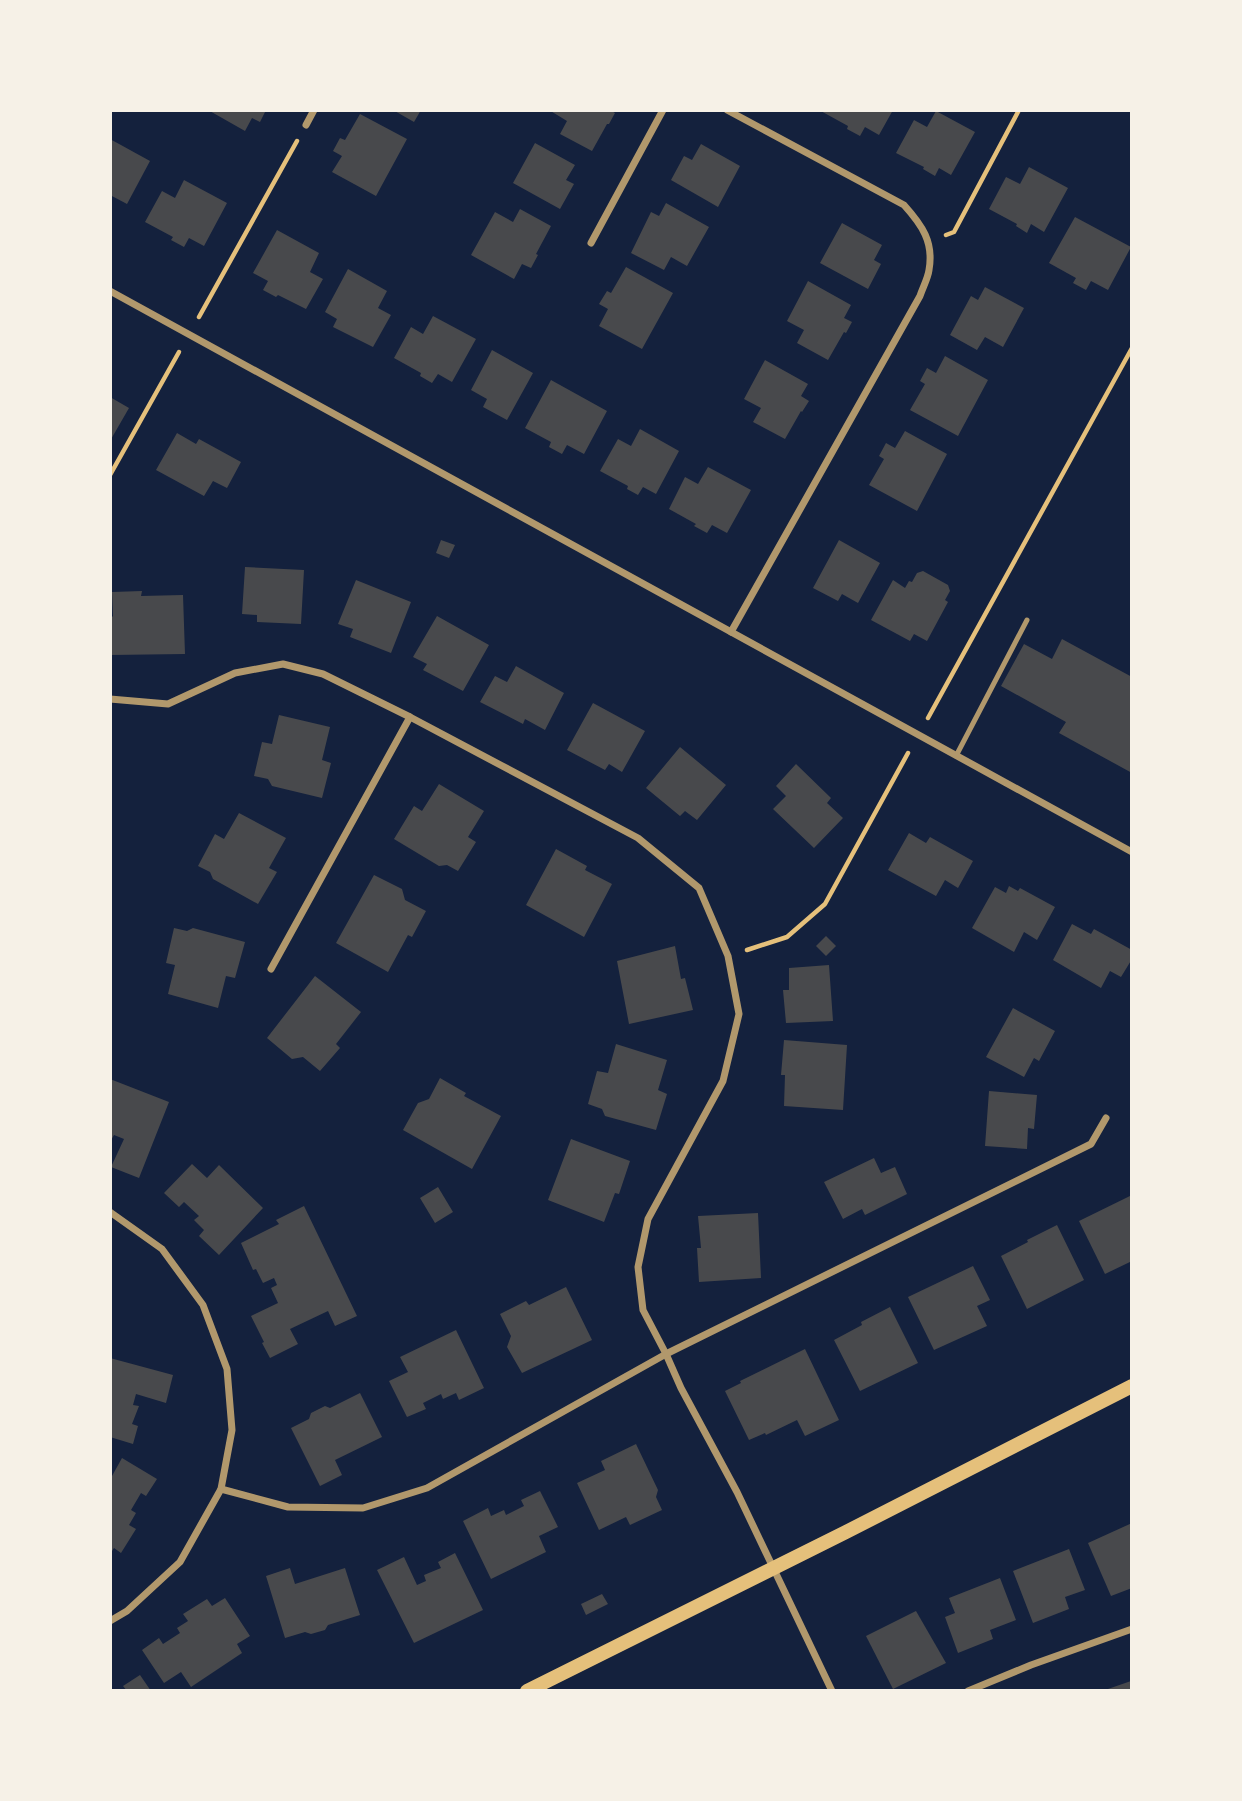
<svg xmlns="http://www.w3.org/2000/svg" width="1242" height="1801" font-family="Lora,serif">
<rect width="100%" height="100%" fill="#14213d"/>
<!-- building -->
<g fill="#48494c">
<polygon points="208,110 266,110 260,122 252,118 245,131"/>
<polygon points="393,110 421,110 414,122"/>
<polygon points="549,110 610,110 615,113 609,124 607,124 592,151 560,134 567,121"/>
<polygon points="819,110 893,110 879,135 865,127 860,136 847,129 848,126"/>
<polygon points="936,111 975,132 951,175 939,168 935,176 923,169 924,167 896,153 914,120 927,127"/>
<polygon points="360,114 407,139 376,196 332,172 342,156 333,151 340,138 345,140"/>
<polygon points="110,139 150,161 127,204 110,195"/>
<polygon points="535,143 575,165 566,180 574,184 560,209 513,183"/>
<polygon points="701,144 740,166 718,207 671,180 684,156 692,160"/>
<polygon points="1029,167 1068,188 1044,232 1031,224 1027,233 1016,226 1017,224 989,209 1006,177 1020,184"/>
<polygon points="184,180 227,203 204,246 189,238 184,247 171,240 173,237 145,222 162,191 175,198"/>
<polygon points="666,203 709,227 687,266 671,257 664,270 631,253 651,212 659,216"/>
<polygon points="520,209 551,226 536,254 538,255 531,268 522,264 514,279 471,255 495,212 513,222"/>
<polygon points="1075,217 1131,247 1108,290 1091,281 1086,290 1073,283 1076,278 1049,263"/>
<polygon points="842,223 882,245 874,260 881,264 868,289 820,263"/>
<polygon points="277,230 319,253 310,272 323,279 306,309 278,295 276,297 263,290 268,281 253,273"/>
<polygon points="626,267 673,293 642,349 599,326 608,309 599,304 607,291 611,293"/>
<polygon points="348,269 387,291 378,308 391,315 373,347 333,327 337,319 325,312"/>
<polygon points="808,281 851,305 844,318 852,322 846,333 844,332 828,360 797,343 804,330 787,321"/>
<polygon points="985,287 1024,308 1003,347 985,337 977,350 950,335 971,296 978,300"/>
<polygon points="433,316 476,339 452,382 438,374 432,383 420,376 421,373 394,358 411,327 423,334"/>
<polygon points="492,350 533,373 507,420 483,407 487,399 471,390"/>
<polygon points="945,356 988,380 958,436 910,410 925,384 920,381 927,368 936,373"/>
<polygon points="765,360 808,384 801,396 809,401 802,412 801,411 785,439 753,422 761,408 744,399"/>
<polygon points="551,380 607,411 584,454 567,445 562,454 549,447 551,442 525,428"/>
<polygon points="110,397 129,408 110,441"/>
<polygon points="640,429 679,451 656,494 643,487 638,495 627,489 628,486 600,471 618,439 631,446"/>
<polygon points="905,431 947,454 917,511 869,485 884,459 879,456 886,443 895,448"/>
<polygon points="177,433 196,444 199,439 241,462 227,488 213,481 204,496 156,470"/>
<polygon points="708,467 751,490 727,533 712,525 707,533 694,526 696,524 669,509 685,477 698,484"/>
<polygon points="441,540 455,545 449,558 436,553"/>
<polygon points="839,540 880,563 858,603 842,594 838,601 813,588"/>
<polygon points="245,567 304,570 301,624 257,622 257,615 242,614"/>
<polygon points="923,571 948,585 950,591 945,600 948,602 927,641 914,634 910,641 871,620 893,580 905,588 909,581 912,582 917,573"/>
<polygon points="356,580 411,602 391,653 350,637 353,629 338,624"/>
<polygon points="142,591 141,596 183,595 185,654 110,655 110,619 113,616 112,592"/>
<polygon points="437,616 489,645 463,691 423,670 427,664 413,657"/>
<polygon points="1062,639 1132,677 1132,773 1059,733 1066,722 1001,686 1024,644 1052,659"/>
<polygon points="516,666 564,693 545,730 525,719 523,724 480,702 495,676 507,682"/>
<polygon points="593,703 645,731 622,772 609,764 605,770 567,750"/>
<polygon points="279,715 330,727 322,760 331,763 322,798 272,786 268,779 254,776 262,742 272,744"/>
<polygon points="680,747 726,785 697,820 685,811 680,816 646,788"/>
<polygon points="796,764 831,798 827,803 843,818 814,848 773,809 786,796 776,786"/>
<polygon points="439,784 484,811 468,837 476,842 458,871 447,865 439,866 394,839 414,806 422,811"/>
<polygon points="239,813 286,838 269,868 277,872 258,904 213,879 210,872 198,866 215,834 224,839"/>
<polygon points="909,833 926,843 930,837 973,861 958,888 945,880 936,896 888,870"/>
<polygon points="556,849 587,866 585,870 612,884 584,937 526,905"/>
<polygon points="374,875 402,889 405,900 426,911 412,937 408,935 388,972 336,943"/>
<polygon points="1009,886 1018,891 1020,888 1055,907 1037,940 1024,932 1014,952 972,928 995,887 1006,893"/>
<polygon points="1072,924 1091,934 1094,929 1132,950 1132,959 1121,977 1110,971 1101,988 1053,960"/>
<polygon points="174,928 187,931 193,928 245,942 235,978 226,976 218,1008 168,994 175,965 166,963"/>
<polygon points="826,936 836,946 826,956 816,946"/>
<polygon points="675,946 681,979 685,978 693,1010 629,1024 617,961"/>
<polygon points="829,965 833,1021 786,1023 783,990 789,990 789,968"/>
<polygon points="315,976 361,1012 336,1044 340,1048 320,1071 303,1057 292,1059 267,1038"/>
<polygon points="1013,1008 1055,1031 1039,1061 1034,1058 1024,1077 986,1057"/>
<polygon points="784,1040 847,1045 843,1110 784,1106 785,1075 781,1075"/>
<polygon points="616,1044 667,1060 658,1090 667,1094 656,1130 605,1116 602,1109 588,1104 597,1071 608,1073"/>
<polygon points="440,1078 466,1093 464,1096 501,1116 472,1169 403,1130 418,1103 429,1099"/>
<polygon points="110,1079 169,1102 139,1178 111,1167 124,1139 114,1135 110,1142"/>
<polygon points="989,1091 1037,1095 1034,1129 1028,1128 1027,1149 985,1146"/>
<polygon points="571,1139 630,1161 619,1194 615,1193 604,1222 548,1200"/>
<polygon points="874,1158 881,1173 895,1167 907,1194 865,1215 862,1209 843,1219 824,1182"/>
<polygon points="192,1164 207,1178 219,1165 263,1208 219,1255 199,1236 204,1230 194,1220 199,1216 184,1202 179,1207 164,1193"/>
<polygon points="438,1187 453,1212 435,1223 420,1198"/>
<polygon points="1132,1195 1132,1261 1105,1274 1079,1221"/>
<polygon points="304,1206 357,1316 335,1326 328,1311 290,1329 298,1344 270,1358 262,1343 264,1342 251,1316 278,1303 271,1288 277,1285 274,1278 263,1283 256,1269 253,1270 241,1243 279,1224 276,1220"/>
<polygon points="758,1213 761,1278 699,1282 697,1248 701,1248 698,1216"/>
<polygon points="1057,1225 1084,1280 1027,1309 1001,1256 1028,1242 1027,1240"/>
<polygon points="973,1266 990,1300 977,1306 987,1326 934,1350 908,1297"/>
<polygon points="566,1287 592,1340 522,1373 507,1347 511,1336 500,1314 526,1301 529,1305"/>
<polygon points="890,1307 918,1363 860,1391 834,1340 862,1325 861,1322"/>
<polygon points="456,1330 484,1388 459,1400 456,1393 443,1399 441,1394 423,1403 426,1409 407,1417 389,1381 408,1372 400,1357"/>
<polygon points="805,1349 839,1420 805,1436 797,1420 766,1435 765,1433 749,1440 725,1391 741,1383 740,1381"/>
<polygon points="110,1358 173,1375 166,1403 136,1394 133,1405 139,1406 132,1424 138,1426 133,1444 110,1437"/>
<polygon points="360,1393 382,1437 335,1460 342,1475 320,1486 291,1428 309,1419 311,1413 325,1406 330,1408"/>
<polygon points="636,1444 658,1490 656,1497 662,1510 630,1525 626,1517 599,1530 577,1483 605,1470 601,1461"/>
<polygon points="122,1458 157,1479 146,1496 141,1493 131,1510 136,1513 129,1525 136,1529 121,1553 114,1548 110,1554 110,1475 112,1476"/>
<polygon points="540,1491 558,1527 539,1536 546,1552 491,1579 463,1521 488,1508 491,1516 504,1510 506,1515 524,1506 521,1500"/>
<polygon points="1132,1523 1132,1588 1111,1596 1088,1543"/>
<polygon points="1069,1549 1085,1590 1065,1597 1069,1609 1033,1623 1013,1571"/>
<polygon points="455,1553 483,1610 414,1643 377,1570 404,1557 417,1585 426,1581 424,1575 441,1568 438,1562"/>
<polygon points="290,1568 295,1584 345,1568 360,1615 328,1625 325,1630 311,1634 305,1632 285,1638 266,1576"/>
<polygon points="1000,1578 1016,1620 990,1630 993,1639 958,1653 945,1617 955,1613 949,1598"/>
<polygon points="602,1594 608,1604 586,1615 581,1604"/>
<polygon points="225,1598 250,1636 237,1644 242,1653 191,1687 181,1672 164,1683 142,1650 159,1638 163,1644 180,1633 177,1628 188,1621 183,1614 207,1599 212,1606"/>
<polygon points="916,1611 946,1663 893,1689 866,1636"/>
<polygon points="140,1675 151,1691 127,1691 123,1686"/>
<polygon points="1131,1681 1132,1691 1105,1691 1105,1690"/>
</g>
<g fill="none" stroke-linecap="round" stroke-linejoin="round">
<!-- path -->
<g stroke="#e5c07b" stroke-width="4.5">
<polyline points="946,235 954,232 1019,110"/>
<polyline points="199,317 297,141"/>
<polyline points="110,475 179,352"/>
<polyline points="928,718 1132,348"/>
<polyline points="747,950 787,937 825,904 908,753"/>
</g>
<!-- service -->
<polyline stroke="#b1986c" stroke-width="5" points="956,756 1027,620"/>
<!-- minor -->
<g stroke="#b1986c" stroke-width="7">
<path d="M727,110l177,95c18,20 30,37 25,65 -1,8 -6,17 -9,26l-189,336"/>
<polyline points="306,125 314,110"/>
<polyline points="591,243 663,110"/>
<polyline points="110,291 1132,852"/>
<polyline points="110,699 168,704 235,673 283,664 323,674 410,717 638,838 699,888 728,956 739,1014 723,1081 648,1219 638,1267 643,1310 666,1354 681,1388 737,1492 832,1691"/>
<polyline points="271,969 410,717"/>
<polyline points="110,1212 162,1249 203,1305 227,1369 232,1430 221,1489 180,1562 127,1611 110,1621"/>
<polyline points="221,1489 288,1507 363,1508 427,1488 666,1354 1091,1144 1106,1118"/>
<polyline points="968,1691 1031,1665 1132,1629"/>
</g>
<!-- secondary -->
<polyline stroke="#e5c07b" stroke-width="14" points="527,1691 846,1532 1132,1386"/>
</g>
<!-- border -->
<rect width="1242" height="1801" fill="none" stroke="#f6f1e7" stroke-width="224"/>
</svg>
